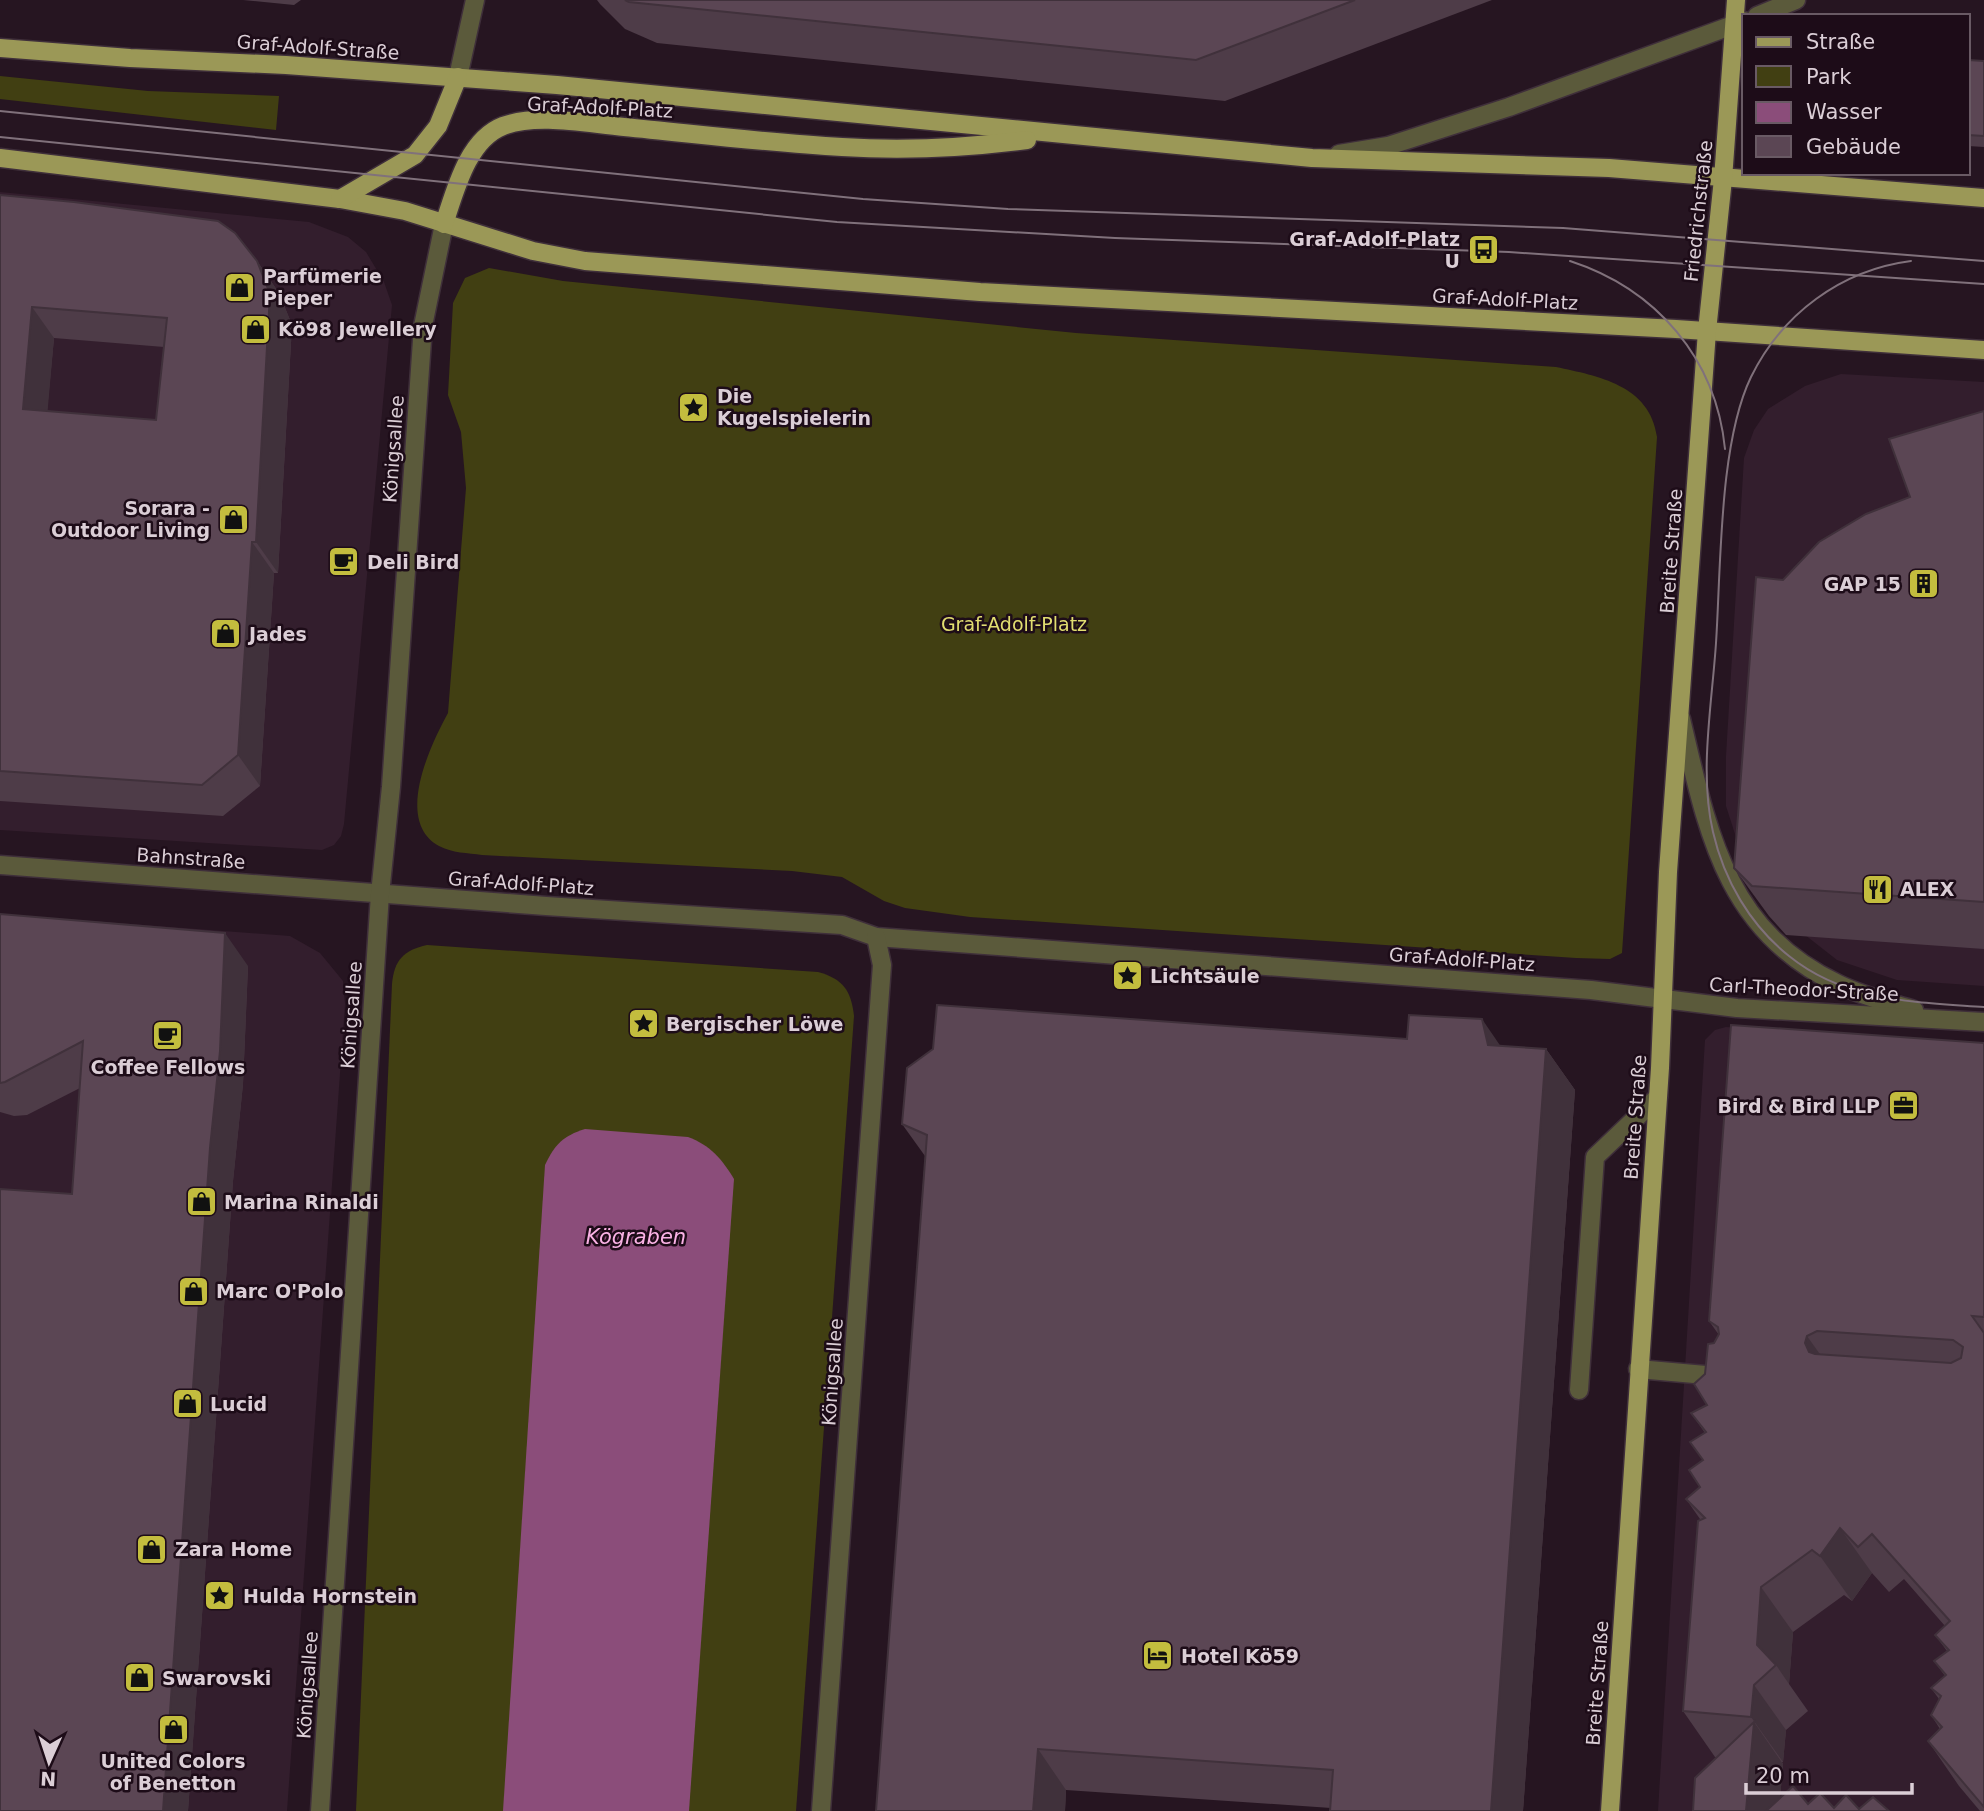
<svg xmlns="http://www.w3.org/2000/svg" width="1984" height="1811" font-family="'DejaVu Sans',sans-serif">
<rect width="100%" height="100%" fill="#261521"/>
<!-- built -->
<g fill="#331e2d">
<polygon points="0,192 309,222 348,237 366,252 384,282 392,305 344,824 341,836 334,845 322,850 0,830"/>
<polygon points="1841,374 1984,382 1984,986 1897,980 1837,960 1772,909 1743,859 1726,806 1726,756 1744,458 1754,430 1768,409 1805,386"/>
<polygon points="0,914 290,936 320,953 343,981 345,1004 287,1811 0,1811"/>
<polygon points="1726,1027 1984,1047 1984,1811 1658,1811 1705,1040 1715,1030"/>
</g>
<!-- green -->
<g fill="#413f12">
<polygon points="0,76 148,91 279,96 276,130 0,99"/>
<path d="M489,268l74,13 513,52 480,34c42,9 94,18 101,70l-35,516 -12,6 -34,-1 -606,-41 -65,-9 -21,-7 -42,-24 -50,-6 -310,-16c-14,-2 -30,-2 -43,-9 -45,-25 -9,-100 9,-133l18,-225 -5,-56 -13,-37 5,-92 12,-25z"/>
<path d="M427,945l391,27c25,7 33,18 36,44l-58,795h-440l36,-827c2,-24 12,-34 35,-39z"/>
</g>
<!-- water -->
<path fill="#8b4d7a" d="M585,1129l103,8c22,8 34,22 46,42l-45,632h-186l42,-646c10,-21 18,-29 40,-36z"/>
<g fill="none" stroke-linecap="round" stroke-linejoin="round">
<defs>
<g id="minor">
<polyline points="1757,16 1796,0"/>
<polyline points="458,77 475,0"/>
<polyline points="1339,154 1388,146 1509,107 1744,21"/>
<path d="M1681,719c26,109 43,211 157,265 24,12 50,18 76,26"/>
<polyline points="0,865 546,906 842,925 876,937 1591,990 1737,1008 1984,1022"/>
<polyline points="1638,1369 1728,1377"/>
<polyline points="1579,1390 1595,1157 1658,1097"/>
<polyline points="320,1811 380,894 391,787 423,326 444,224"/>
<polyline points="821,1811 882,965 876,937"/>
</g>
<g id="major">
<polyline points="0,48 130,58 286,65 557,85 1312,158 1609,168 1984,198"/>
<polyline points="0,158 340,199 405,211 533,251 585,261 980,292 1676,329 1984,350"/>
<polyline points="340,199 415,155 438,126 458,77"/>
<path d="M444,224c11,-32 23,-84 59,-98 35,-13 85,-2 121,1 73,7 145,16 218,20 63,4 123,1 185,-7"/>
<polyline points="1610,1811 1660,1068 1668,872 1707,331 1723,179 1736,0"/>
</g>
</defs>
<!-- minor casing -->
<use href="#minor" stroke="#3f2f3a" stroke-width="21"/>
<!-- major casing -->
<use href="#major" stroke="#3f2f3a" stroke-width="21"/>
<!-- minor -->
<use href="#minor" stroke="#5b5a3b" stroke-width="18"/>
<!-- major -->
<use href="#major" stroke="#9b9857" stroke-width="18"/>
<!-- tram -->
<g stroke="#80717b" stroke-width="2">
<polyline points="0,111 863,199 1008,209 1563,228 1984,261"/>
<polyline points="0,137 837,222 1115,238 1509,252 1984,284"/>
<path d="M1570,261c86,28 146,97 155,188"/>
<path d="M1911,261c-70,9 -129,53 -160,116 -32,66 -30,190 -35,266 -4,61 -17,129 -3,189 11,48 37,93 76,124 57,46 126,46 195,51"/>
</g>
</g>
<!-- wall -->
<g fill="#4e3c48" fill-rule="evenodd">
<polygon points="243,0 301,0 294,5"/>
<polygon points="597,0 1492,0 1225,101 657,43 625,29 600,4"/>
<polygon points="1968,60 1984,61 1984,147 1968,146"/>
<path d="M0,195l257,66 22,32 13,32 -14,248h-4l-14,213 -37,30 -223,-15zM54,338l110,9 -8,73 -109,-9z"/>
<polygon points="1984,411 1984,949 1786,935 1769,916 1734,868 1783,580 1910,497"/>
<polygon points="0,914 248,966 243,1084 233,1181 188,1811 0,1811 72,1194 80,1088 27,1115 14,1116 0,1112"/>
<polygon points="1984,1043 1984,1811 1980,1811 1959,1786 1928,1741 1940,1729 1931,1715 1939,1699 1931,1688 1945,1676 1934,1661 1947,1651 1935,1635 1945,1626 1904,1579 1889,1592 1872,1573 1852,1601 1844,1595 1793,1632 1789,1684 1808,1711 1786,1730 1783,1762 1782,1762 1783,1764 1780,1798 1834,1808 1889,1811 1693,1811 1717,1757 1715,1757 1683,1711 1700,1519 1686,1499 1700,1487 1705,1433 1691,1413 1707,1405 1705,1374 1714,1343 1719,1335 1709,1321"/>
<polygon points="1500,1046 1546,1049 1575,1090 1523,1811 1330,1811 1331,1808 1066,1790 1065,1811 876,1811 925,1156 902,1124"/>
</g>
<!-- shaded-wall -->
<g fill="#40313b">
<polygon points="257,261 279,293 292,325 278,573 256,542"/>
<polygon points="32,307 54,338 45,440 23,409"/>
<polygon points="252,542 274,573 260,786 238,755"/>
<polygon points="225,933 248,966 243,1084 233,1181 188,1811 163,1811"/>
<polygon points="1482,1019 1510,1060 1488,1045"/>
<polygon points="1546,1049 1575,1090 1523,1811 1491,1811"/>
<polygon points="1807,1336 1839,1381 1809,1352 1805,1343"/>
<polygon points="1840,1528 1872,1573 1852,1601 1820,1556"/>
<polygon points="1761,1587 1793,1632 1789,1684 1776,1665 1757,1645"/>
<polygon points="1754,1685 1786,1730 1783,1762 1751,1717"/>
<polygon points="1754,1722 1783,1764 1779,1811 1746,1811"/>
<polygon points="1038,1749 1066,1790 1065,1811 1033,1811"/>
</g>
<!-- building -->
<g fill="#5b4654" stroke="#40313b" stroke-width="2" fill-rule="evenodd">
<polygon points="625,0 1355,0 1196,60 629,2"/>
<polygon points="1968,60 1984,61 1984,136 1968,135"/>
<path d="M0,195l74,7 144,19 17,12 22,28 13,33 -14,248h-4l-14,213 -36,30 -202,-14zM32,307l135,11 -11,102 -133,-11z"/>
<polygon points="1984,411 1984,902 1752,886 1734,868 1756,577 1783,580 1819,542 1866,514 1910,497 1889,439"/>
<polygon points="0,914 225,933 220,1051 210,1148 163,1811 0,1811 0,1189 72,1194 83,1041 5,1082 0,1083"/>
<polygon points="937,1005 1407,1039 1409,1015 1482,1019 1488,1045 1546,1049 1491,1811 1330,1811 1333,1770 1038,1749 1033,1811 876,1811 927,1135 902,1124 907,1068 933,1049"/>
<path d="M1731,1025l253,18v274l-12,-1 12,17v474l-56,-66 14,-14 -11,-12 10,-19 -10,-8 15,-13 -12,-14 15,-11 -14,-15 15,-14 -78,-87 -14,13 -18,-19 -20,28 -8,-6 -51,37 -4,58 19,20 -22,20 -3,32 -68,-6 15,-190 7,-3 -19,-19 14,-12 -11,-17 14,-10 -13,-18 16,-10 -15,-19 16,-8 -13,-21 11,-10 3,-30 6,-1 5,-9 -1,-7 -9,-6zM1817,1331l136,9 10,7 -2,11 -10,5 -136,-9 -6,-2 -4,-9 2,-7z"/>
<polygon points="1754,1722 1746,1811 1693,1811 1695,1778"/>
<polygon points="1793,1786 1808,1804 1820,1793 1834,1808 1846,1795 1859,1809 1873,1797 1889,1811 1766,1811"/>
</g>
<!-- icons -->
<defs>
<symbol id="bus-square" viewBox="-11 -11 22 22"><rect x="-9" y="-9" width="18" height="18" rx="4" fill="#c3bd3e" stroke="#1d0c18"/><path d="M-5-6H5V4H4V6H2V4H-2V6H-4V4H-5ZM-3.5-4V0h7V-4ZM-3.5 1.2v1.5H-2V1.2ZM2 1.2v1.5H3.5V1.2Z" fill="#111"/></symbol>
<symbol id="shop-square" viewBox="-11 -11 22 22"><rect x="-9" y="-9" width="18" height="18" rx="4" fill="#c3bd3e" stroke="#1d0c18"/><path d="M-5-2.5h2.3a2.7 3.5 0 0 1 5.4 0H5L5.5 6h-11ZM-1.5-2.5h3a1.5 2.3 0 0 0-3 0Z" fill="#111"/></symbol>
<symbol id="sight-square" viewBox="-11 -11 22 22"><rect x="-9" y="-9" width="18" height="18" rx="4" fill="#c3bd3e" stroke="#1d0c18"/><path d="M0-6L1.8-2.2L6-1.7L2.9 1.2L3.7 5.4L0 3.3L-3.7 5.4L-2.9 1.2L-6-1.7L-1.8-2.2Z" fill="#111"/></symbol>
<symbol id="cafe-square" viewBox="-11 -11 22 22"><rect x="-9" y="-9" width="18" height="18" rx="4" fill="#c3bd3e" stroke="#1d0c18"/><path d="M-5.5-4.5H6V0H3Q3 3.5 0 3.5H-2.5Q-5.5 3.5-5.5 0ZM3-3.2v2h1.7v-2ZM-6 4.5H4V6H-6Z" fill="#111"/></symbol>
<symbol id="building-square" viewBox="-11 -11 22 22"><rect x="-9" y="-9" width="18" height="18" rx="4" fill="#c3bd3e" stroke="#1d0c18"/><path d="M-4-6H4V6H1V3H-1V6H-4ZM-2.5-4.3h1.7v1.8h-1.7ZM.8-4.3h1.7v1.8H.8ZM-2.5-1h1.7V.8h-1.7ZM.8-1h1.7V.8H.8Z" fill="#111"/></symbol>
<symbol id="restaurant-square" viewBox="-11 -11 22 22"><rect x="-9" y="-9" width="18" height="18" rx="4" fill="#c3bd3e" stroke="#1d0c18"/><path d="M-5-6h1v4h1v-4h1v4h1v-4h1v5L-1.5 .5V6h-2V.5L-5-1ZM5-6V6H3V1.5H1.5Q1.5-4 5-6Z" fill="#111"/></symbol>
<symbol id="office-square" viewBox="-11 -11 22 22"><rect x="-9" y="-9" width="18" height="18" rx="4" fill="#c3bd3e" stroke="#1d0c18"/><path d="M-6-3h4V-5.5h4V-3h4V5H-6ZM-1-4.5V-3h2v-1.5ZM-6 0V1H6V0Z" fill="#111"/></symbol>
<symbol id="hotel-square" viewBox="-11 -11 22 22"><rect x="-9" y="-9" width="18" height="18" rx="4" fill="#c3bd3e" stroke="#1d0c18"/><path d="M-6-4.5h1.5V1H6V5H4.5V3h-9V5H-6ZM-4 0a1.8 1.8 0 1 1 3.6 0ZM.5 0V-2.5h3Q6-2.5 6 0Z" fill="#111"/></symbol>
</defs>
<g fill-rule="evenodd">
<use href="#bus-square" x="1466" y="232" width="35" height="35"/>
<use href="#shop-square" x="222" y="270" width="35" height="35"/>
<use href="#shop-square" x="238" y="312" width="35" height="35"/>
<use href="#sight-square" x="676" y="390" width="35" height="35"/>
<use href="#shop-square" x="216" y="502" width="35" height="35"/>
<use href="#cafe-square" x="326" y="544" width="35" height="35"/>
<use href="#building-square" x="1906" y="566" width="35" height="35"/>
<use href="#shop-square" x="208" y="616" width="35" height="35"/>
<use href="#restaurant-square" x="1860" y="872" width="35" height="35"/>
<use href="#sight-square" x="1110" y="958" width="35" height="35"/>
<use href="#sight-square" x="626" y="1006" width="35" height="35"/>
<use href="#cafe-square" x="150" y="1018" width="35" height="35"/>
<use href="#office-square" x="1886" y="1088" width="35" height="35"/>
<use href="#shop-square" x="184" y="1184" width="35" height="35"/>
<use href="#shop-square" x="176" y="1274" width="35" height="35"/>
<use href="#shop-square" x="170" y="1386" width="35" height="35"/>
<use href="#shop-square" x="134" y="1532" width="35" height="35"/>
<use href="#sight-square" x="202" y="1578" width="35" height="35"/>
<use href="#hotel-square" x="1140" y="1638" width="35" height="35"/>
<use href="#shop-square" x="122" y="1660" width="35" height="35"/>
<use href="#shop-square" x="156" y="1712" width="35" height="35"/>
</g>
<g text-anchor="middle" stroke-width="5" stroke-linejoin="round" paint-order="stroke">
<!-- street labels -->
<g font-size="19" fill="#dbced6" stroke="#1d0c18">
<text transform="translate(318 47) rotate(4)" y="7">Graf-Adolf-Straße</text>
<text transform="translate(600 107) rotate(3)" y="7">Graf-Adolf-Platz</text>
<text transform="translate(1698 211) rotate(-84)" y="7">Friedrichstraße</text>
<text transform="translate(1505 299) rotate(3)" y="7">Graf-Adolf-Platz</text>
<text transform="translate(393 449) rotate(-86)" y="7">Königsallee</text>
<text transform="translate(1671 551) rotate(-86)" y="7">Breite Straße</text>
<text transform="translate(191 858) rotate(4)" y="7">Bahnstraße</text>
<text transform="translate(521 883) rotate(4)" y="7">Graf-Adolf-Platz</text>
<text transform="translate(1462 959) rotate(4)" y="7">Graf-Adolf-Platz</text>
<text transform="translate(1804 989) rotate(3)" y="7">Carl-Theodor-Straße</text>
<text transform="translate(351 1015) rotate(-86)" y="7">Königsallee</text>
<text transform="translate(1635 1117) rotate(-86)" y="7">Breite Straße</text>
<text transform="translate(832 1372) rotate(-86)" y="7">Königsallee</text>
<text transform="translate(1597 1683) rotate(-86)" y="7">Breite Straße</text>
<text transform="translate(307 1685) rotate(-86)" y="7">Königsallee</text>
</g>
<!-- poi labels -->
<g font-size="19" font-weight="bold" fill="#dbced6" stroke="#1d0c18" text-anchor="start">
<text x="1460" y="246" text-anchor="end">Graf-Adolf-Platz<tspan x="1460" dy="22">U</tspan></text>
<text x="263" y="283">Parfümerie<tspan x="263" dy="22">Pieper</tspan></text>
<text x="278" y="336">Kö98 Jewellery</text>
<text x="717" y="403">Die<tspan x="717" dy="22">Kugelspielerin</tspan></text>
<text x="210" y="515" text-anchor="end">Sorara -<tspan x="210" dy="22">Outdoor Living</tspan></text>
<text x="367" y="569">Deli Bird</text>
<text x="1901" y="591" text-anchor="end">GAP 15</text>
<text x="249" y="641">Jades</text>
<text x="1900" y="896">ALEX</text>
<text x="1150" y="983">Lichtsäule</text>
<text x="666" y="1031">Bergischer Löwe</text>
<text x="168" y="1074" text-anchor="middle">Coffee Fellows</text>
<text x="1880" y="1113" text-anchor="end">Bird &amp; Bird LLP</text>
<text x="224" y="1209">Marina Rinaldi</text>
<text x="216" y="1298">Marc O'Polo</text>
<text x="210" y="1411">Lucid</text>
<text x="175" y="1556">Zara Home</text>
<text x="243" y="1603">Hulda Hornstein</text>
<text x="1181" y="1663">Hotel Kö59</text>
<text x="162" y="1685">Swarovski</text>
<text x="173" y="1768" text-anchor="middle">United Colors<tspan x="173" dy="22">of Benetton</tspan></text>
</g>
<!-- park labels -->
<g font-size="19" fill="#e1dd70" stroke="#1d0c18">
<text x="1014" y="631">Graf-Adolf-Platz</text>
</g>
<!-- water labels -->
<g font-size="21" font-style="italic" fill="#fab2e5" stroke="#1d0c18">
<text x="636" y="1244">Kögraben</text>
</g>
</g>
<!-- legend -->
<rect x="1742" y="14" width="228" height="161" fill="#1d0c18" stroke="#695a64" stroke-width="2"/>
<rect x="1756" y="37" width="35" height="10" fill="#9b9857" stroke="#695a64" stroke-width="2"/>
<text x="1806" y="49" font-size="21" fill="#dbced6">Straße</text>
<rect x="1756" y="66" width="35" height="21" fill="#413f12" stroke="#695a64" stroke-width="2"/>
<text x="1806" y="84" font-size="21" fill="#dbced6">Park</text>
<rect x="1756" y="102" width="35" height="21" fill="#8b4d7a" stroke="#695a64" stroke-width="2"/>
<text x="1806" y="119" font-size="21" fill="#dbced6">Wasser</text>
<rect x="1756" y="136" width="35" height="21" fill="#5b4654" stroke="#695a64" stroke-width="2"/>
<text x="1806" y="154" font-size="21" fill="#dbced6">Gebäude</text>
<!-- north arrow -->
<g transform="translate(49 1762) rotate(183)" stroke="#1d0c18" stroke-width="5" paint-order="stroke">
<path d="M0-5L12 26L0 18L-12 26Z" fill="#dbced6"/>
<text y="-10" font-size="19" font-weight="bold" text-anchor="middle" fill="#dbced6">N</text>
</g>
<!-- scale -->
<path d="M1746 1783v10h166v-10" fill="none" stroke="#dbced6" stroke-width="3.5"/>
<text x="1756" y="1783" font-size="21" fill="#dbced6" stroke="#1d0c18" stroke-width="5" paint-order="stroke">20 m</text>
</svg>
